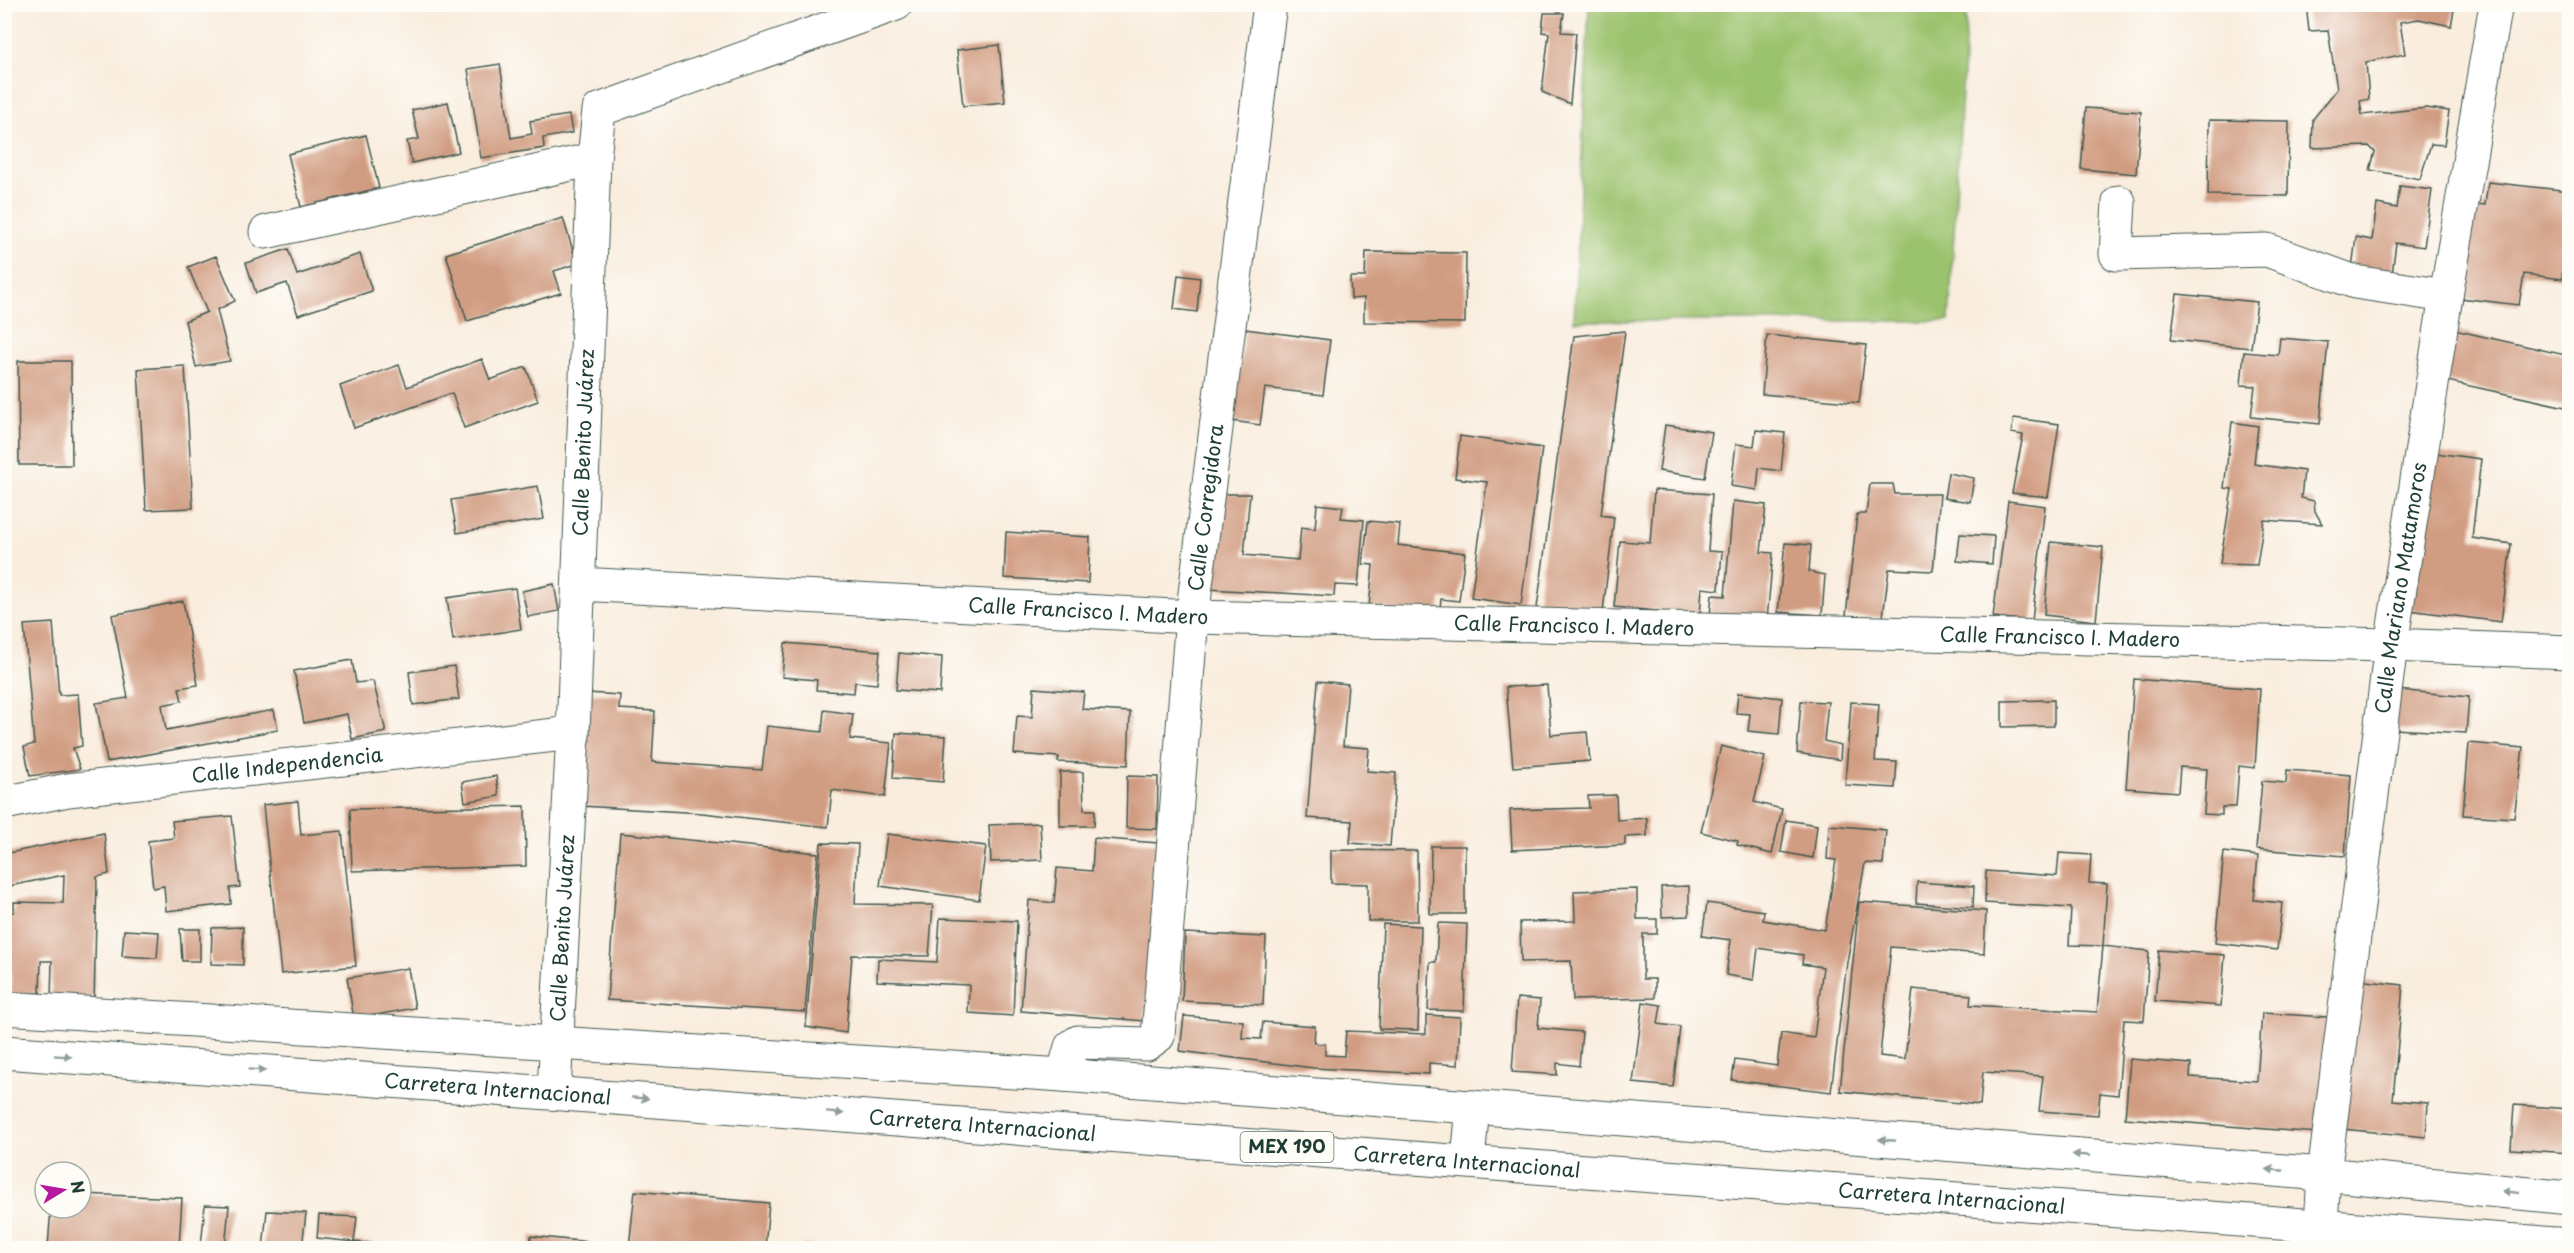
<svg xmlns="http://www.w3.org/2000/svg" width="2574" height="1253" viewBox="0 0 2574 1253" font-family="'Playpen Sans',sans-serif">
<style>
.green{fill:#9bc26d;stroke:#5d8050;stroke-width:1.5}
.building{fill:#d19d82}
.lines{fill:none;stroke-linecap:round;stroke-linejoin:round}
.minor-casing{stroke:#40574e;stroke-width:35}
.primary-casing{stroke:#40574e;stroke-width:35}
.minor{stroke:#fff;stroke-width:33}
.primary{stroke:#fff;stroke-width:33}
.oneway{fill:#8f9e9a}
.labels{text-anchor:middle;stroke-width:6;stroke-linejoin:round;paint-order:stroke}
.shield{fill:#fdfcf7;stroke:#62766e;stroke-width:1.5}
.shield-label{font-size:18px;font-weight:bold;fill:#1f3d34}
.street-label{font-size:20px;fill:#1f3d34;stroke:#fdfcf7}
</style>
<rect width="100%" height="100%" fill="#fdfcf7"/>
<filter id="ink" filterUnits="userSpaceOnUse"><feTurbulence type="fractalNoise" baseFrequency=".0167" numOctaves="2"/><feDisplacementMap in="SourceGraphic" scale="12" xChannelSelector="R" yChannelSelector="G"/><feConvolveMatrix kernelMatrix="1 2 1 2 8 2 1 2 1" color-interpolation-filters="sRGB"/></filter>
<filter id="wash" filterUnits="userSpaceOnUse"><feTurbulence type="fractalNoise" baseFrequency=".008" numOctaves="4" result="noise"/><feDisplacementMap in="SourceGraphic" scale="24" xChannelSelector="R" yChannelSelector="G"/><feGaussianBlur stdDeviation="1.35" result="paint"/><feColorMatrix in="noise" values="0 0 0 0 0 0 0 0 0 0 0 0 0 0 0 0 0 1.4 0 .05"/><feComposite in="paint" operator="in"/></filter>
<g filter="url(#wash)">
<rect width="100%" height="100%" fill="#f9edde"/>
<path class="green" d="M1589,5h378l-18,316h-375z"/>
<g id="blocks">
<path class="building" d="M2306,4h149l-4,22 -32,-7 -19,3 5,32 -39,8 3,37 -9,2 2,14 64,-7 23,3 -5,34 -13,-1 -11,35 -50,-9 5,-18 -6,-6 -57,2 1,-29 24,-30 -9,-59 -19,1z
M1544,13h20l-3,19 15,1 -6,71 -28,-12 7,-59 -7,-1z
M999,45l6,57 -42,4 -6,-56z
M500,64l11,74 21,-4 -2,-13 39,-6 3,18 -29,5 1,10 -63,10 -13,-89z
M448,102l11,50 -47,11 -5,-22 12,-2 -7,-29z
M2086,108l55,4 -5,62 -55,-5z
M2209,120l80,1 -1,75 -80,-1z
M366,135l13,53 -78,19 -13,-53z
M2488,182l82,9 -8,88 -38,-5 -5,31 -68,-8 14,-94 20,2z
M2400,186l32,4 -8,57 -28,-4 -5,39 -40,-6 5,-39 16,3 5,-36 20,4z
M563,218l14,46 -23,7 7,22 -94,28 -21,-67z
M288,249l9,26 63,-21 12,37 -74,24 -11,-32 -31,10 -10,-30z
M1366,252l100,1 -1,70 -101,-1v-24l-13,1 -1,-22h15z
M216,256l19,45 -18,9 13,51 -34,6 -11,-46 22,-9 -19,-45z
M1178,275l22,3 -3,34 -23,-3z
M2177,294l80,8 -6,46 -80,-8z
M1245,329l85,11 -7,55 -58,-7 -5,37 -28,-4z
M2450,329l120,27v52l-123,-27z
M1625,331l-24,184 13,2 -11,95 -67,3 38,-279z
M1767,335l99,10 -7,58 -97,-9z
M2280,338l48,4 -8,82 -69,-7 4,-31 -14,-1 3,-33 34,3z
M482,359l8,21 36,-13 12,34 -74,27 -12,-35 -98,35 -14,-42 59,-21 8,22z
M18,361h53l1,104h-53z
M185,366l8,142 -47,2 -8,-141z
M2014,418l45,6 -11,73 -36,-4 11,-58 -12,-2z
M2232,422l26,4 -4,38 50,7 -3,27 13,3 1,10 7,13 -58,-4 -7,45 -37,-1 12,-75 -8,-1z
M1665,425l47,7 -7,46 -46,-7z
M1756,430l29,3 -4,38 -22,-3 -2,22 -26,-4 5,-42 18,2z
M1460,436l82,12 -21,157 -50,-7 16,-116 -32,-4z
M2428,452l53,7 -9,79 39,6 -10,78 -92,-12z
M1948,473l26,5 -4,24 -26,-4z
M1870,484h23l2,10h45l-7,77 -44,-2 -6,48 -37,-1 11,-102h9z
M538,486l6,33 -87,14 -6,-33z
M1654,490l58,4 -4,57 14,1 -3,38 -17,-2 -2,27 -86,-8 6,-66 30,2z
M1222,494h28l-6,61 54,5 3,-33 14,2 2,-25 26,3 -2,11 23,2 -6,66 -23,-1 -1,11 -126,-7z
M1733,501l33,4 -5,47 12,1 -6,67 -57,-5 2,-20 13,1z
M2008,501l37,5 -13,115 -39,-4z
M1368,521l32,3 -2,21 67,8 -6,48 -18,-2 -2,17 -70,-9 4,-42 -10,-1z
M1006,532l84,5 -2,46 -84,-5z
M1960,534l34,2 -2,28 -35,-3z
M2051,542l52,5 -7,74 -52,-6z
M1785,543l26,2 -2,27 16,3 -3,40 -44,-3z
M554,584l5,27 -31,6 -6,-26z
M515,588l6,41 -68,11 -6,-42z
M183,601l15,84 -19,3 3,13 -20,4 4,25 108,-20 4,20 -171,32 -11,-59 32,-5 -16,-83z
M53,623l6,72 19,-1 4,52 -9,2 7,21 -50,7 -6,-29 10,-3 -10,-119z
M785,643l95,8 -3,33 -22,-2 -1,11 -38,-3 1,-10 -35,-3z
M899,653l43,4 -2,36 -44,-3z
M352,660l4,23 17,-2 13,51 -34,7 -5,-25 -43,9 -10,-52z
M454,666l5,33 -46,6 -4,-33z
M2134,679l126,10 -5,79 -16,-2 -3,41h-14v8l-18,-1 3,-45 -27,-2 -2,25 -52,-4z
M1318,681l30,3 -5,62 26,2 -2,23 29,2 -6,73 -40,-3 2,-22 -45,-3z
M1547,685l4,50 36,-3 3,29 -77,6 -7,-80z
M1034,688l50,4 -2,17 48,3 -2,53 -70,-3 1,-5 -45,-3 3,-38 15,1z
M2397,690l72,7 -3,36 -73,-4z
M587,693l33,2 -1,14 36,2 -3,51 110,8 5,-44 55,6 2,-22 29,4 -3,25 41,4 -6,54 -53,-7 -4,37 -126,-14 -121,-7z
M1738,693l44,5 -3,36 -31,-3 2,-17 -14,-1z
M2054,700v26l-52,1v-26z
M1801,701l27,1 -4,39 17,4 -1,15 -43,-7z
M1851,702l28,2 -4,57 22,1 -2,26 -50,-3z
M896,733l50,3 -3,46 -50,-4z
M2469,743l54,5 -9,70 -51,-3z
M1721,746l44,11 -11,45 28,7 -10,45 -35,-9 1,-4 -37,-9z
M2287,770l64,5 -6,81 -89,-7 6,-68 24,2z
M1060,772h23l1,38h11l-1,16h-34z
M496,776l3,20 -34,6 -3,-20z
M1127,776l31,1 -1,52 -31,-1z
M1616,795l1,25 30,-2v18l-22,1v8l-113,5 -2,-40 79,-2 -1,-12z
M298,801l3,34 41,-4 14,135 -75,8 -18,-169z
M525,806l1,60 -174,5 -2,-62z
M232,816l8,71 -10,1 1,16 -65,7 -2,-25 -11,2 -5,-47 26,-3 -2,-17z
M1786,820l31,5 -4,33 -32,-6z
M1040,823l2,37 -51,2 -2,-37z
M1829,825l57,5 -3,34 -18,-1 -18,99 -16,130 -99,-12 3,-20 42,6 4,-33 33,5 9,-71 -21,-3 1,-9 -45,-7 -4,32 -28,-5 5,-35 -29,-4 5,-33 57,8 -1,9 62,10 11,-70 -9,-1z
M104,833l5,41 -12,3 -3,127 -43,-5 1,-38h-11l-1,32 -29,1 -1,-35h-6v-47h10v-10l49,1 1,-28 -60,12v-33z
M620,833l198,20 -13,159 -198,-12z
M887,834l99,12 -7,54 -99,-14z
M1094,838l64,5 -13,178 -124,-10 8,-111 25,3 3,-35 35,3z
M821,843l37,1 -3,60 78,1 -4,51 -77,-1 -6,78 -40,-6z
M1431,846h34v68h-35z
M1331,850l86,1 1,70h-50v-37l-37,-1z
M2224,852l34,4 -4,44 28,3 -5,47 -62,-7z
M2059,853l32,2 -2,28 18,1 -4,62 -34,-1 2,-37 -86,-5 1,-32 71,5z
M1917,882l57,4 -1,21 -57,-4z
M1689,886v30l-27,1 -1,-30z
M1637,889v30h20v15h-14v45h12v19l-82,2 -2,-39 -50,1 -1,-40 55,-1 -1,-30z
M1859,902l127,9 -2,43 -93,-7 -11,109 25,3 8,-70 58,6 -1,10 127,7 6,-66 46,5 -5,70 -20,-1 -6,75 -18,-2 -2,22 -59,-4 4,-35 -60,-4 -3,33 -140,-14z
M940,918l77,3 -4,95 -45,-3 1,-28 -92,-4 1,-22 59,3z
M1438,923l29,1 -3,87 -36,-1 2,-48h6z
M1383,924l38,2 -3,104 -39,-1z
M243,927v38l-32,-1 1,-36z
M180,929h20v32h-18z
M124,930l35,2 -2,26 -35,-2z
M1185,933l81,4 -3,68 -81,-4z
M2159,950l66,5 -4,51 -66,-5z
M408,968l7,40 -61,11 -7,-41z
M2356,980l47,5 -10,115 35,3 -2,34 -84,-8z
M1517,998l23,2 -2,28 44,4 -3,34 -22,-3v12l-45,-3z
M1643,1002l18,3 -3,19 22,3 -7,60 -40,-4z
M2262,1013l65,4 -8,116 -194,-15 5,-59 61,5 -1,13 67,4z
M1426,1015l34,2 -2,48 -29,-2v11l-116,-6 -133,-17 4,-35 59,5 -1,17 19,1 2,-17 52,4 -1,17 11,1v11l19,1 2,-25 80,3z
M2514,1105l56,4v44l-59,-4z
M635,1191l134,12 -4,45h-136z
M81,1194l101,4 -3,50 -131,-1 3,-39h30z
M205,1205l24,1 -4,42 -24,-2z
M267,1211l39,2 -4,35h-39z
M319,1215l38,2 -3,25 -37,-4z
M531,1236l58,6 -1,6h-58z
M354,1242l57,5v1h-58z
M803,1245l23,2v1h-23z"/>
</g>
</g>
<g filter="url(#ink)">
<use href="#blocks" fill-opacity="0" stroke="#40574e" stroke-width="1.5"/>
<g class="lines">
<defs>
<g id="minor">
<path d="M2119,202l-3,52 151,-4 88,32 91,14"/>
<path d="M266,232l328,-73"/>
<path id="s1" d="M579,584l613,33 1199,28 179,7"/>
<path id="s2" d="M4,803l64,-13 505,-57"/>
<path id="s3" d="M1063,1075l8,-28 7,-5 69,2 11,-8 34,-419 78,-613"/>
<path id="s4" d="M554,1092l19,-359 21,-574 5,-49 297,-106"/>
<path id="s5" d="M2321,1225l3,-51 67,-529 55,-349 50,-292"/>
</g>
<g id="primary">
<path d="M4,1008l1059,67 1261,99 246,24"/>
<path id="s6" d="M4,1052l2566,193"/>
<path d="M1468,1160l5,-53"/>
</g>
</defs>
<use href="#minor" class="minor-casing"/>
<use href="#primary" class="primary-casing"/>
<use href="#minor" class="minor"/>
<use href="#primary" class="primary"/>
</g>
<defs><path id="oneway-solid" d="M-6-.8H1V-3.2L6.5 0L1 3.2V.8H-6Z" transform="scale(1.5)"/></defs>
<g class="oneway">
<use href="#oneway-solid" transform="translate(63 1056) rotate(4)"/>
<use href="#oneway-solid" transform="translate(257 1070) rotate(4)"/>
<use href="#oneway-solid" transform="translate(640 1098) rotate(4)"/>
<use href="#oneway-solid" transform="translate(835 1113) rotate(4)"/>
<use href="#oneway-solid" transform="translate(1887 1140) rotate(-175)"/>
<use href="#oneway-solid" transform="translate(2081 1155) rotate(-175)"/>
<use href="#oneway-solid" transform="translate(2275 1170) rotate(-175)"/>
<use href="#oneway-solid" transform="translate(2511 1192) rotate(-174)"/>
</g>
</g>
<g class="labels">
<rect class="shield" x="1240.5" y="1132" width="93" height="30" rx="4.5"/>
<g class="shield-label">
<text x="1287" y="1153">MEX 190</text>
</g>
<g class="street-label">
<text dy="7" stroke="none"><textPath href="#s4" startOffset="650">Calle Benito Juárez</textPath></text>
<text dy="7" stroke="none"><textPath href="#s3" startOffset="651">Calle Corregidora</textPath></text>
<text dy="7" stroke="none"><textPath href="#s5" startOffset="642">Calle Mariano Matamoros</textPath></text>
<text dy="7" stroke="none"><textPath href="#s1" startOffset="510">Calle Francisco I. Madero</textPath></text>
<text dy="7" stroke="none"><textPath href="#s1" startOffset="996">Calle Francisco I. Madero</textPath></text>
<text dy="7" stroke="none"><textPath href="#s1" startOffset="1482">Calle Francisco I. Madero</textPath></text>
<text dy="7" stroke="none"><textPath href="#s2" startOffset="286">Calle Independencia</textPath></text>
<text dy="7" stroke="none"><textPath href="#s4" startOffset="164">Calle Benito Juárez</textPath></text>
<text dy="7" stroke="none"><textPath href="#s6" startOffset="495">Carretera Internacional</textPath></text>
<text dy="7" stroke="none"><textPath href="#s6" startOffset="981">Carretera Internacional</textPath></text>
<text dy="7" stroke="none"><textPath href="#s6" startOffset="1467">Carretera Internacional</textPath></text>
<text dy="7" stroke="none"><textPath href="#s6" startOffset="1953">Carretera Internacional</textPath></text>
</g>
</g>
<rect width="2574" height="1253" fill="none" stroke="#fdfcf7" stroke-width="24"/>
<g transform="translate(63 1190) rotate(79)"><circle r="28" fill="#fdfcf7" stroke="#a4b0a9" stroke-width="1.5"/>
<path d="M0-4.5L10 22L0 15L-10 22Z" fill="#b5179e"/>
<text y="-9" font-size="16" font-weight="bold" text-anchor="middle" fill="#1f3d34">N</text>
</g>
</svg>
